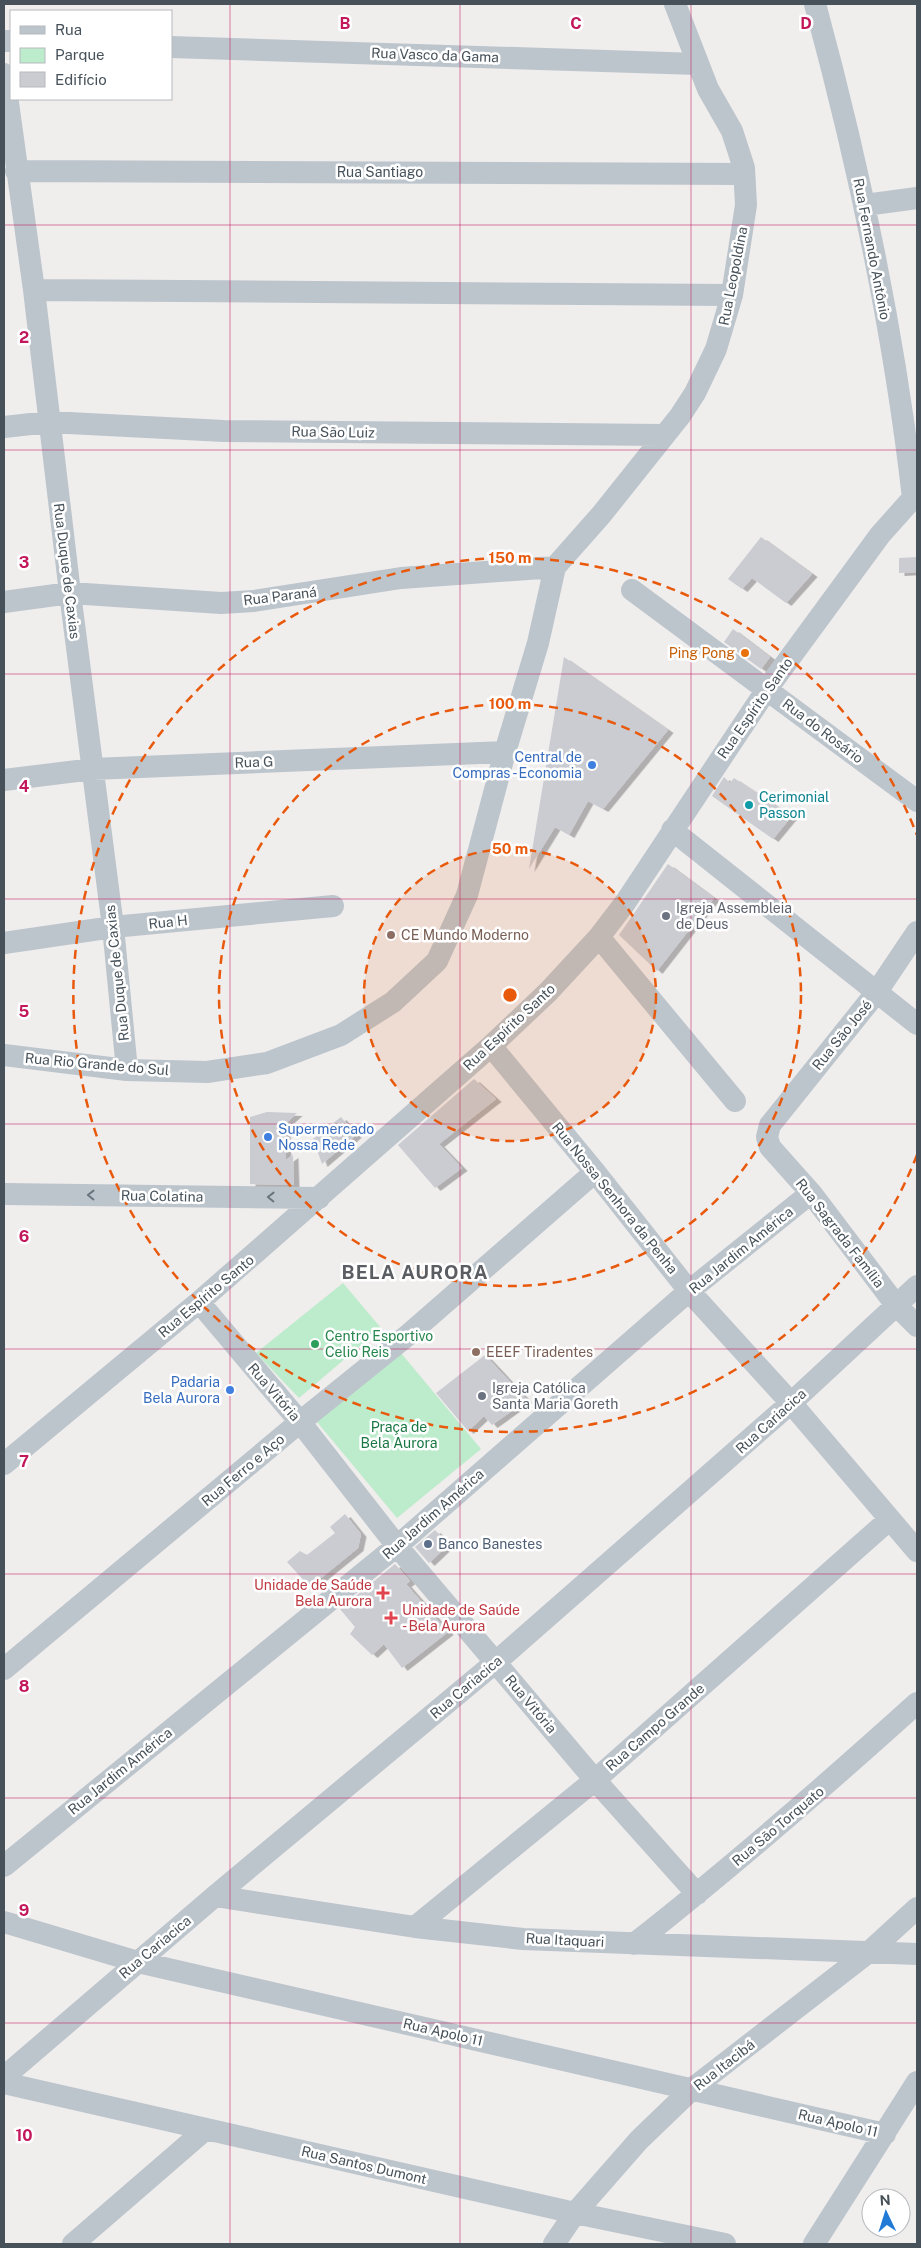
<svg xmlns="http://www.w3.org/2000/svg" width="921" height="2248" viewBox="0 0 921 2248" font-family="'Public Sans',sans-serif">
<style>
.green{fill:#bceccc}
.building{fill:#caccd2;filter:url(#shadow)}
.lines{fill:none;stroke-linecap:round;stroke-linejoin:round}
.minor{stroke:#bcc5cc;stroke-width:22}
.oneway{stroke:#69747c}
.grid{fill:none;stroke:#c2185b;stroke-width:1;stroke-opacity:0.55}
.ring{fill:none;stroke:#e8590c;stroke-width:2.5;stroke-dasharray:9 6}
.food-dot{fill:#e8710a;stroke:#fff;stroke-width:2}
.shop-dot{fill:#3f7fe0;stroke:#fff;stroke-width:2}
.culture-dot{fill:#0f9aa8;stroke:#fff;stroke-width:2}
.worship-dot{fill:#6b7280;stroke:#fff;stroke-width:2}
.education-dot{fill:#8d6e63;stroke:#fff;stroke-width:2}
.leisure-dot{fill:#2e9e5b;stroke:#fff;stroke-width:2}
.service-dot{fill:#5c6f8a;stroke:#fff;stroke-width:2}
.health-dot{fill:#e0444e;stroke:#fff;stroke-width:2}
.labels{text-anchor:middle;stroke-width:5;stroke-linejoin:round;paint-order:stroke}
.street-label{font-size:14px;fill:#465159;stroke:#fff}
.food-label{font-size:14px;fill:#c56008;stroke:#fff;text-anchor:end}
.shop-label{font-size:14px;fill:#366cbe;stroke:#fff;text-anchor:end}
.culture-label{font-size:14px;fill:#0d838f;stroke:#fff;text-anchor:start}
.worship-label{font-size:14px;fill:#5b616d;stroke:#fff;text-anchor:start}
.education-label{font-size:14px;fill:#785e54;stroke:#fff;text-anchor:start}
.leisure-label{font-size:14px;fill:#27864d;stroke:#fff;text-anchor:start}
.park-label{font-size:14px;fill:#1a7743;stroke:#fff}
.service-label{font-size:14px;fill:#4e5e75;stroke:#fff;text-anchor:start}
.health-label{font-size:14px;fill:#be3a42;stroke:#fff;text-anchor:end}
.district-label{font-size:19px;font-weight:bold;letter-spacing:1px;fill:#5a5e62;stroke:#fff}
.grid-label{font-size:16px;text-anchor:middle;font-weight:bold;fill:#c2185b;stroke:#fff;stroke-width:5;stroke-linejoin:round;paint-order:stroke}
.centre{fill:#e8590c;stroke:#fff;stroke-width:2.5}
.ring-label{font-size:15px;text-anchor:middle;font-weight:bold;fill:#e8590c;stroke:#fff;stroke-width:5;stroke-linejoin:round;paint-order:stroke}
</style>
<defs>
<filter id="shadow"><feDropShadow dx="5.5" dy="3" stdDeviation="0" flood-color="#0004"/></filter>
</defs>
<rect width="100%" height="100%" fill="#f0eded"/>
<path class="green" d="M343,1283l38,45 -82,70 -43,-45z
M401,1353l80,96 -84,69 -80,-96z"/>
<path class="building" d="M761,537l51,37 -26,29 -34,-25 -10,11 -14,-10z
M917,557v15l-18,1v-15z
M733,629l37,28 -9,12 -37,-27z
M564,657l104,73 -65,79 -15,-8 -19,34 -14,-8 -26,42z
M724,777l6,6 4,-5 58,38 -19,23 -61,-43z
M668,864l46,34 -57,73 -38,-36z
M474,1079l22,20 -57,45 23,24 -27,20 -37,-43z
M267,1112l30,1 -12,11 1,36 7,-5 1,30 -44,-1v-67z
M341,1117l15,18 -34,29 -9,-25z
M485,1355l42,45 -35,25 -8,-9 -16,15 -32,-38z
M345,1514l16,20 -3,14 -48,39 -23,-25 13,-11 7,4 28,-22 -5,-6z
M435,1530l14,14 -20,19 -14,-16z
M395,1564l15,17 -4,3 42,48 -46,36 -18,-24 -12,11 -22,-21 5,-7 -15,-18z"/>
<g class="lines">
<path class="minor" d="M815,4c44,162 79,327 98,494
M4,41h7
M171,47l527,17
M4,74l30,216 36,303 43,334 14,143
M16,171l728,3
M865,205l52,-7
M34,290l698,5
M4,427l45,-5 175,9 439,4
M632,590l285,211
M4,602l66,-9 151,10 33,-2 147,-23 154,-11
M4,780l89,-11 412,-17
M672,830l245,194
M917,932l-41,61 -106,132 -3,12 3,10 41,46 85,112 21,21
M599,937l136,164
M4,943l109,-16 220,-21
M491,1046l104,126 94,119 102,112 126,148
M4,1055l123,15 80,2 60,-9 74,-28 52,-33 44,-41 30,-66 38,-143 33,-109 17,-76 46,-52 79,-99 15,-23 21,-44 16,-54 14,-90 -2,-37 -12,-37 -24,-42 -33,-85
M4,1194l315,4
M199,1302l101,120 97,124 198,234 102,114
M4,1464l195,-162 292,-256 57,-54 51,-55 26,-34 142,-214 113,-154 33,-37
M4,1669l296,-247 108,-87 187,-163
M4,1866l400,-326 285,-249 122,-98
M215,1896l200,31 108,12 394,15
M4,1922l134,40 747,172
M415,1927l180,-147 295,-261
M634,1944c98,-77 191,-158 283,-241
M4,2077l211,-181 281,-234 295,-259 126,-117
M4,2083l571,130 150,31
M73,2244l133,-115
M554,2244l21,-31 64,-73 53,-51 178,-138 47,-43
M814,2244l103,-162"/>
</g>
<defs><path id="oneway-chevron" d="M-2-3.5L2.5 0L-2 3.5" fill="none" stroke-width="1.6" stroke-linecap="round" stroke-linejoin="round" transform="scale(1.25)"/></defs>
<g class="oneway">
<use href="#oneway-chevron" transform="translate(91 1195) rotate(-179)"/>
<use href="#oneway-chevron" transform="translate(271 1197) rotate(-179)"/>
</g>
<path class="grid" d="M230,4v2240M460,4v2240M691,4v2240M4,225h913M4,450h913M4,674h913M4,899h913M4,1124h913M4,1349h913M4,1574h913M4,1798h913M4,2023h913"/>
<circle cx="510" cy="995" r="146" fill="#e8590c" fill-opacity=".12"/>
<g class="ring">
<circle cx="510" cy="995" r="146"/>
<circle cx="510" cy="995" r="291"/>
<path d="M917 1155A437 437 0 1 1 917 835"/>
</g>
<circle class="food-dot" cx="745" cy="653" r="5"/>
<g class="shop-dot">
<circle cx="592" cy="765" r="5"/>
<circle cx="268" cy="1137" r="5"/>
<circle cx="230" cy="1390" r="5"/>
</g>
<circle class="culture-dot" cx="749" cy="805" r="5"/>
<g class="worship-dot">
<circle cx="666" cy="916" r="5"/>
<circle cx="482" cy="1396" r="5"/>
</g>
<g class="education-dot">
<circle cx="391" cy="935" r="5"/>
<circle cx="476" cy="1352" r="5"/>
</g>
<circle class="leisure-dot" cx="315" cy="1344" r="5"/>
<circle class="service-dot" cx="428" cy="1544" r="5"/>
<g class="health-dot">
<path d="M380.5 1585.5h5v5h5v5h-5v5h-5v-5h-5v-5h5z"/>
<path d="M388.5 1610.5h5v5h5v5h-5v5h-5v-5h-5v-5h5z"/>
</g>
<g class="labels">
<g class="street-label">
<text transform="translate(435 55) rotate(2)" y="5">Rua Vasco da Gama</text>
<text x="380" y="177">Rua Santiago</text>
<text transform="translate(872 249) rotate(79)" y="5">Rua Fernando Antônio</text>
<text transform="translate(733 276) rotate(-79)" y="5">Rua Leopoldina</text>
<text transform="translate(333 432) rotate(1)" y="5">Rua São Luiz</text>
<text transform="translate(67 571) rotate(83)" y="5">Rua Duque de Caxias</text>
<text transform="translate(280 596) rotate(-7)" y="5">Rua Paraná</text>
<text transform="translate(755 708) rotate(-55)" y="5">Rua Espírito Santo</text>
<text transform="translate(823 731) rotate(37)" y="5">Rua do Rosário</text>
<text transform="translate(254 762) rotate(-2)" y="5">Rua G</text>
<text transform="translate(168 922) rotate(-6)" y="5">Rua H</text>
<text transform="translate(117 973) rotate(-96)" y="5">Rua Duque de Caxias</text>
<text transform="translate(509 1027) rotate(-43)" y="5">Rua Espírito Santo</text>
<text transform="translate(842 1035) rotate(-51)" y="5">Rua São José</text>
<text transform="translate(97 1064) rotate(5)" y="5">Rua Rio Grande do Sul</text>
<text transform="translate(162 1196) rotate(1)" y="5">Rua Colatina</text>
<text transform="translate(615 1198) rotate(51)" y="5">Rua Nossa Senhora da Penha</text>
<text transform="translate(840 1233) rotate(52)" y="5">Rua Sagrada Família</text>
<text transform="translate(741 1250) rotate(-39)" y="5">Rua Jardim América</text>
<text transform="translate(206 1296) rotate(-40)" y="5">Rua Espírito Santo</text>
<text transform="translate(274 1392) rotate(49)" y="5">Rua Vitória</text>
<text transform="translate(771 1421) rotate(-42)" y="5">Rua Cariacica</text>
<text transform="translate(243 1470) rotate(-40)" y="5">Rua Ferro e Aço</text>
<text transform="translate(433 1514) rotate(-41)" y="5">Rua Jardim América</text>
<text transform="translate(466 1687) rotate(-40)" y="5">Rua Cariacica</text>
<text transform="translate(531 1704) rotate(50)" y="5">Rua Vitória</text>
<text transform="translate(655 1727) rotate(-41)" y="5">Rua Campo Grande</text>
<text transform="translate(120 1771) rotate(-39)" y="5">Rua Jardim América</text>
<text transform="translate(778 1826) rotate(-40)" y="5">Rua São Torquato</text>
<text transform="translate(565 1940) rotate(3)" y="5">Rua Itaquari</text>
<text transform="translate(155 1947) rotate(-40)" y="5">Rua Cariacica</text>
<text transform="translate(443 2032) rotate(13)" y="5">Rua Apolo 11</text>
<text transform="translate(724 2065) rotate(-38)" y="5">Rua Itacibá</text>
<text transform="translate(838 2123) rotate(13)" y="5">Rua Apolo 11</text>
<text transform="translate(364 2165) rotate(13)" y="5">Rua Santos Dumont</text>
</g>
<g class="food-label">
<text x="735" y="658">Ping Pong</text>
</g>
<g class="shop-label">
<text x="582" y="762">Central de<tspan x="582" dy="16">Compras - Economia</tspan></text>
<text x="278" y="1134" text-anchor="start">Supermercado<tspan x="278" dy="16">Nossa Rede</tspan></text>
<text x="220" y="1387">Padaria<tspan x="220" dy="16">Bela Aurora</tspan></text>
</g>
<g class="culture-label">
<text x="759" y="802">Cerimonial<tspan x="759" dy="16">Passon</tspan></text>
</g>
<g class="worship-label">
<text x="676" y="913">Igreja Assembleia<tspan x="676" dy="16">de Deus</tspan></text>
<text x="492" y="1393">Igreja Católica<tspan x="492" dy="16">Santa Maria Goreth</tspan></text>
</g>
<g class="education-label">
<text x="401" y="940">CE Mundo Moderno</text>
<text x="486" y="1357">EEEF Tiradentes</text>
</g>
<g class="leisure-label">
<text x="325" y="1341">Centro Esportivo<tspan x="325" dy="16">Celio Reis</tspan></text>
</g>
<g class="park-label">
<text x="399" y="1432">Praça de<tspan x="399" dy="16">Bela Aurora</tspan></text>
</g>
<g class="service-label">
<text x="438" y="1549">Banco Banestes</text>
</g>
<g class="health-label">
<text x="372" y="1590">Unidade de Saúde<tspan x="372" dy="16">Bela Aurora</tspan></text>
<text x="402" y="1615" text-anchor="start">Unidade de Saúde<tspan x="402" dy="16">- Bela Aurora</tspan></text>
</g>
<g class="district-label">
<text x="415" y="1279">BELA AURORA</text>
</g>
</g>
<g class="grid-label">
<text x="345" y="29">B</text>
<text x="576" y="29">C</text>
<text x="806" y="29">D</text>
<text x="24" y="343">2</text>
<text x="24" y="568">3</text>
<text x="24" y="792">4</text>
<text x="24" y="1017">5</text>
<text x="24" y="1242">6</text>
<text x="24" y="1467">7</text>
<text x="24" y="1692">8</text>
<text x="24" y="1916">9</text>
<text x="24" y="2141">10</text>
</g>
<circle cx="510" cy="995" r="8" class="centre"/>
<g class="ring-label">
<text x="510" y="563">150 m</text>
<text x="510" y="709">100 m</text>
<text x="510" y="854">50 m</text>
</g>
<rect width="921" height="2248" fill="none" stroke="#465159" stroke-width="10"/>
<rect x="10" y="10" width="162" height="90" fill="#ffffff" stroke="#b5b9bd"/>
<rect x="20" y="26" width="25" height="8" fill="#bcc5cc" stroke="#b5b9bd"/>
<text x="55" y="35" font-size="15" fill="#465159">Rua</text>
<rect x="20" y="48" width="25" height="15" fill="#bceccc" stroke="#b5b9bd"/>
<text x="55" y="60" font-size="15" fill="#465159">Parque</text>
<rect x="20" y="72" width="25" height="15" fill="#caccd2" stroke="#b5b9bd"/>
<text x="55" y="85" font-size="15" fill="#465159">Edifício</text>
<g transform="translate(886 2213) rotate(356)"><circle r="24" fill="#ffffff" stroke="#b5b9bd"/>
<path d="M0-4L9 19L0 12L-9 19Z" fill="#207ad6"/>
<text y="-8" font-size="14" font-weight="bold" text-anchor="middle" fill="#465159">N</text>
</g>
</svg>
